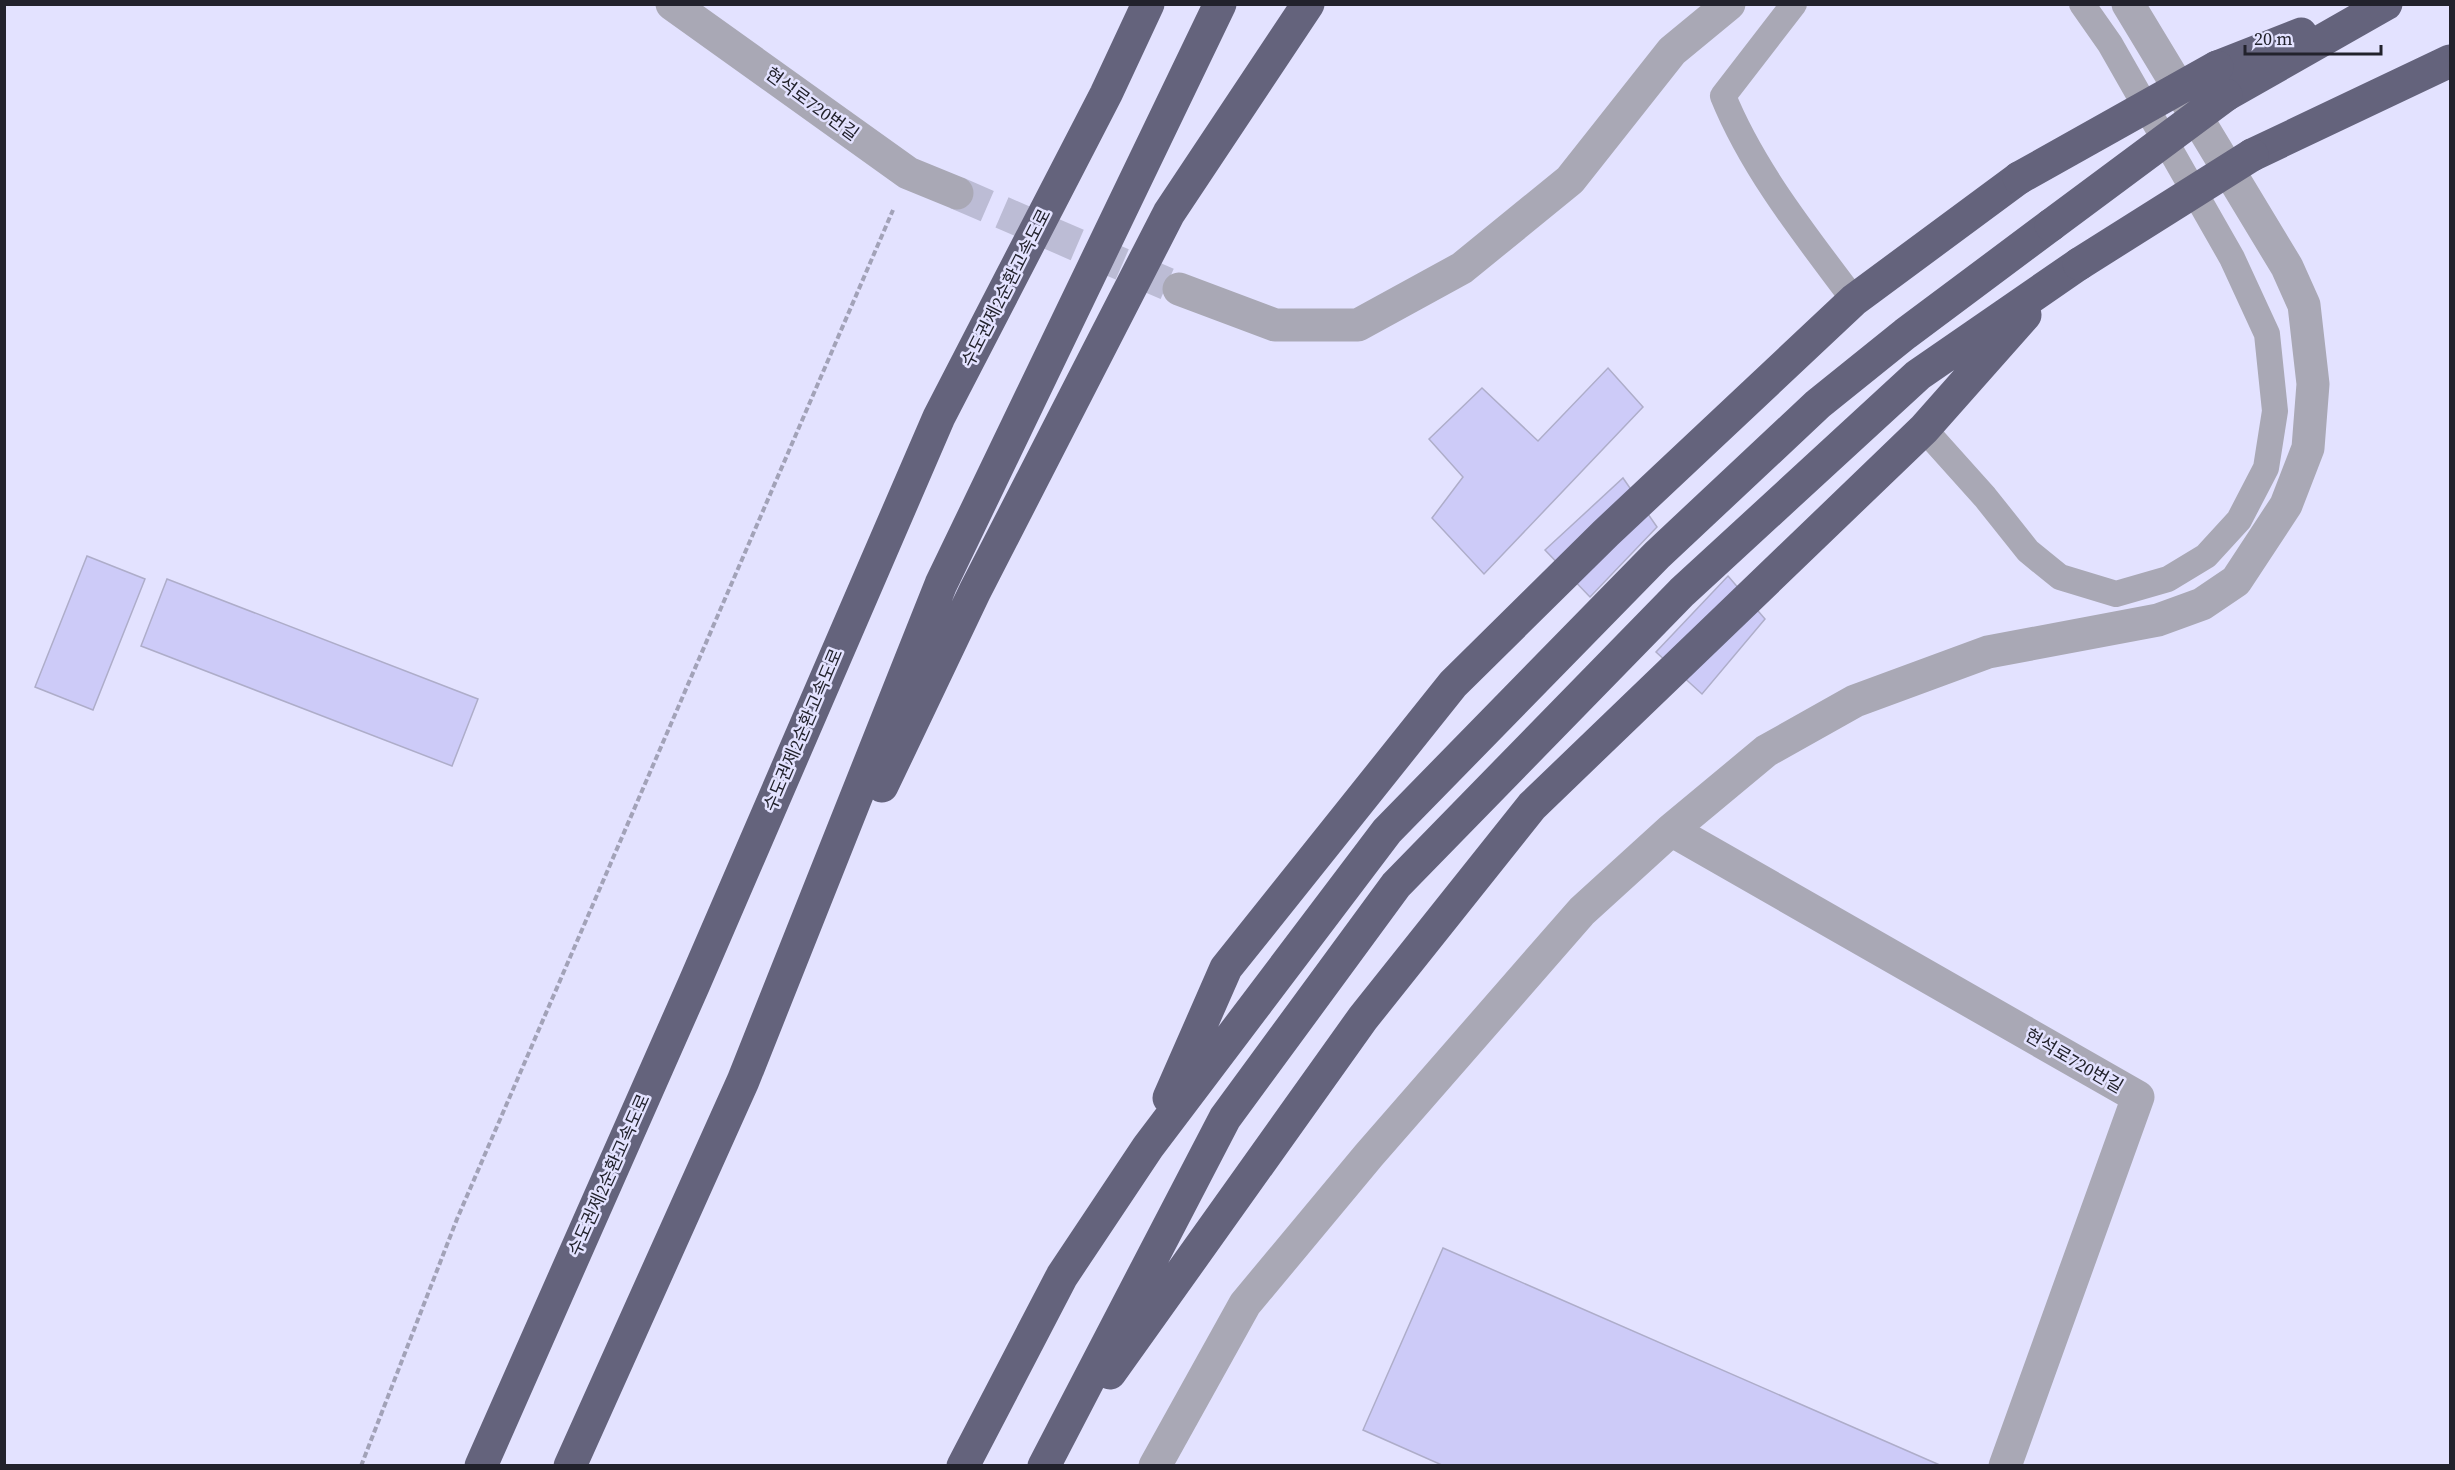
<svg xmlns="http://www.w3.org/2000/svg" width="2455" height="1470" viewBox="0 0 2455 1470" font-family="'Source Serif 4','Noto Sans KR',serif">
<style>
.building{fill:#cdcbf8;stroke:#aeadc9;stroke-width:1.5}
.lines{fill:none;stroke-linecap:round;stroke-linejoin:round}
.minor-tunnel{stroke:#bcbcd5;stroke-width:33;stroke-dasharray:33 16;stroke-linecap:butt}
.path{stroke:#a2a2b8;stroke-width:4;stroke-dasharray:6 3;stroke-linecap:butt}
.service{stroke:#a9a8b5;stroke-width:26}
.minor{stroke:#a9a8b5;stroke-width:33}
.motorway{stroke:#64637c;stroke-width:33}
.motorway-bridge{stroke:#64637c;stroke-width:33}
.labels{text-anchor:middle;stroke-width:5;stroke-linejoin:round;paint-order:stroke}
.street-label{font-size:18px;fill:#22222c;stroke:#e3e2ff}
</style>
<rect width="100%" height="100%" fill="#e3e2ff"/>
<path class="building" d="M1608,368l35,39 -159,167 -52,-56 31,-41 -34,-38 53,-51 56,53z
M1623,478l34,49 -67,70 -45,-47z
M87,556l58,23 -52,131 -58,-23z
M1728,576l37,43 -63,75 -46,-42z
M167,579l311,120 -26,67 -311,-120z
M1443,1248l499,218h-498l-81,-36z"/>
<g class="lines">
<path class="minor-tunnel" d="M957,193l222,96"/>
<path class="path" d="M361,1466l96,-247 436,-1009"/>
<path class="service" d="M1794,4l-71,92c30,74 83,140 131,204
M1924,429l61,68 43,54 32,26 56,17 52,-15 38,-23 33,-36 27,-52 9,-57 -8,-77 -35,-76 -122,-214 -28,-40"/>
<path class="minor" d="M672,4l236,169 49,20
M1179,289l96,36h83l104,-57 108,-88 102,-129 57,-47
M1671,830l467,267 -133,369
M1155,1466l90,-162 124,-149 213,-244 89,-81 95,-79 89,-50 133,-49 170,-32 44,-16 34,-23 50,-76 22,-57 5,-64 -9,-79 -17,-38 -159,-263"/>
<path class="motorway" d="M2217,67l84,-33
M2226,95l160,-91
M2252,155l198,-94
M882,786l93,-195 194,-378 139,-209
M1169,1098l57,-130 227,-284 153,-151 248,-233 165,-122
M1110,1373l253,-355 169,-212 392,-377 101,-114
M481,1466l213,-482 245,-567 167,-323 42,-90
M570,1466l173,-385 198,-497 279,-580
M963,1466l99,-190 86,-129 239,-316 270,-276 161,-151 87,-70 146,-109
M1044,1466l181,-348 171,-233 286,-293 236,-217 161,-111"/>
<path class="motorway-bridge" d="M2019,178l198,-111
M2051,225l175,-130
M2079,264l173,-109"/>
</g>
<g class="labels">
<g class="street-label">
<text transform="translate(812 104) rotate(36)" y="6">현석로720번길</text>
<text transform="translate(1006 288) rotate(-63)" y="6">수도권제2순환고속도로</text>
<text transform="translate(803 730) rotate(-67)" y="6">수도권제2순환고속도로</text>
<text transform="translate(2074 1061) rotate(30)" y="6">현석로720번길</text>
<text transform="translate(609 1175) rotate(-66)" y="6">수도권제2순환고속도로</text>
</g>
</g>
<rect width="2455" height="1470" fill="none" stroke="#22222c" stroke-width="12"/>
<path d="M2245 45v9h136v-9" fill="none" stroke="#22222c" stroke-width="3"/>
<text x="2254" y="45" font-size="18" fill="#22222c" stroke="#e3e2ff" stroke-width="4.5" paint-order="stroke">20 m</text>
</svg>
